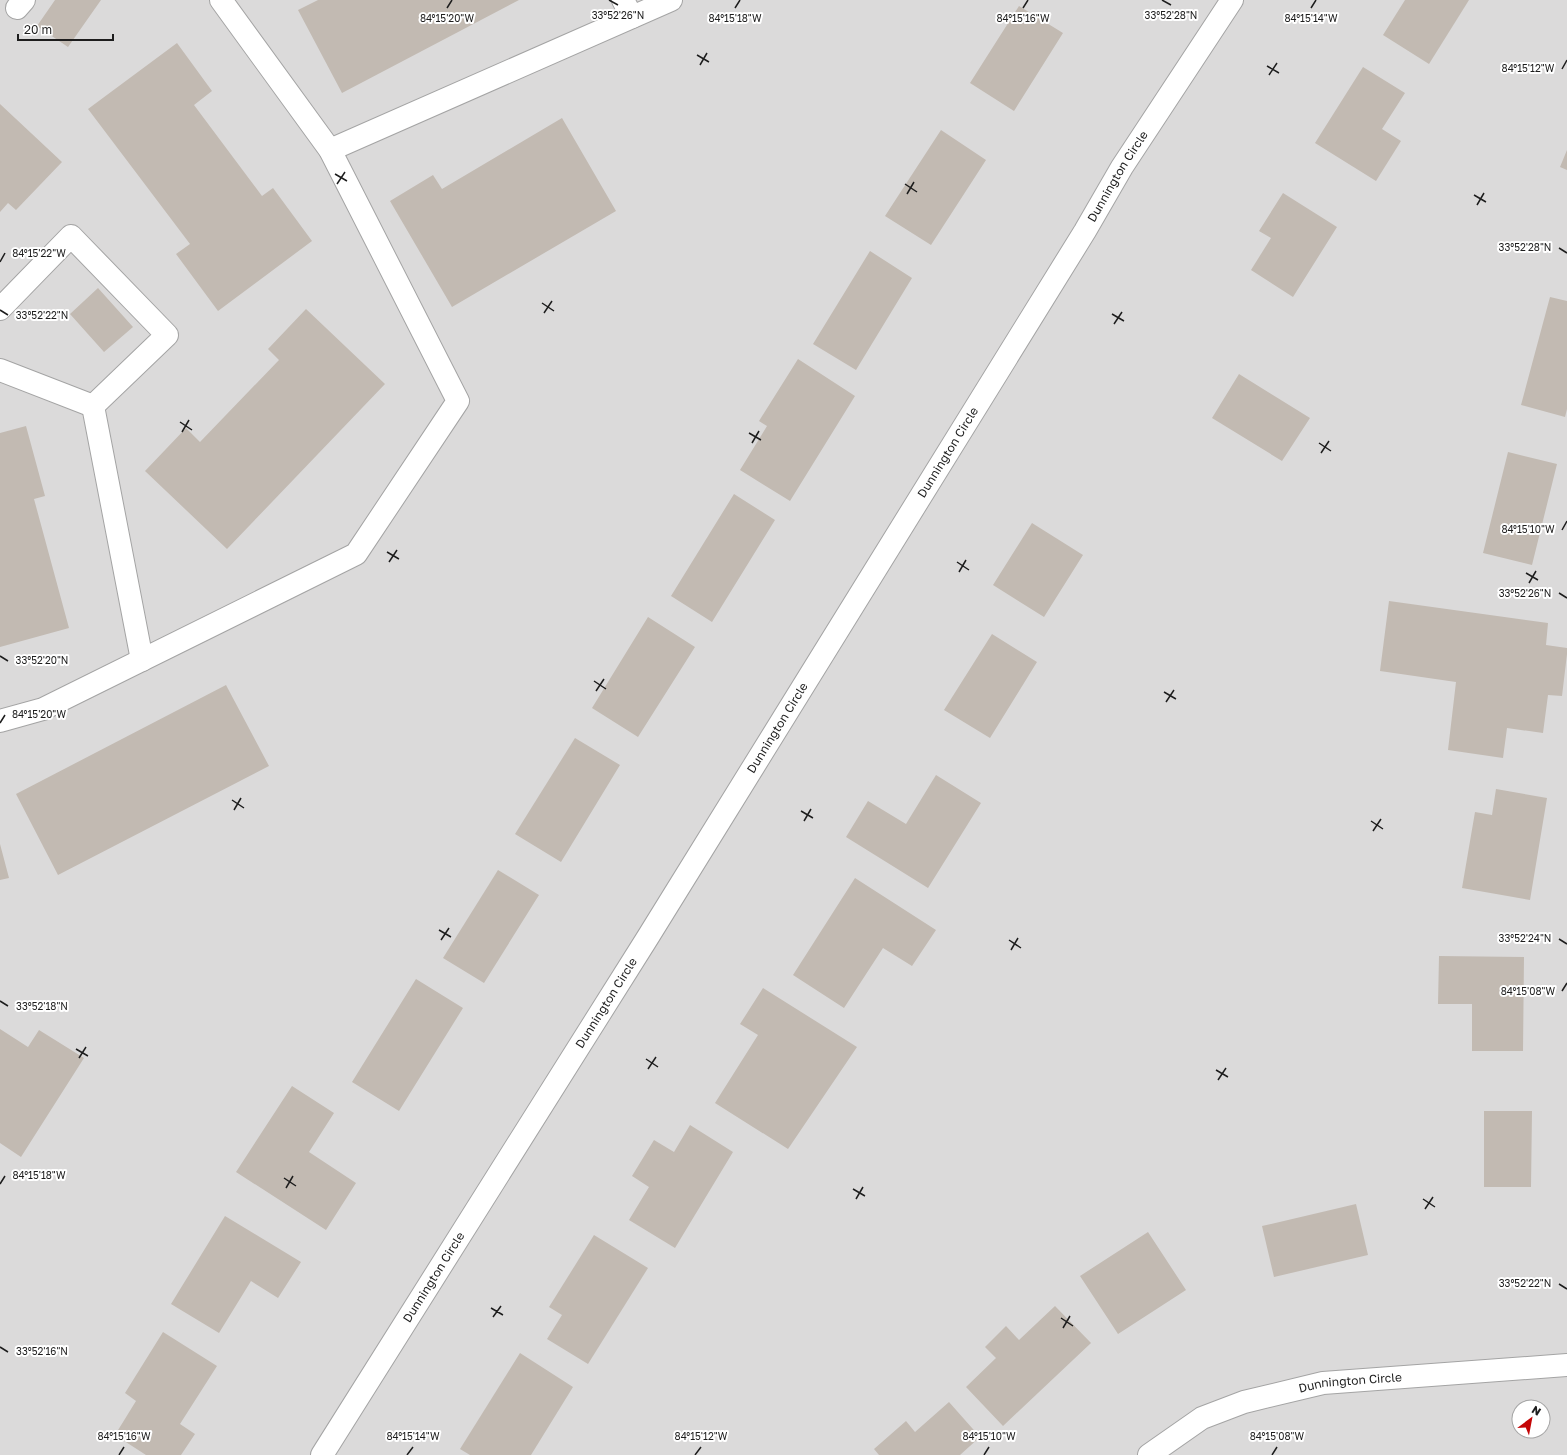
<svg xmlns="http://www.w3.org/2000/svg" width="1567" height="1455" viewBox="0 0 1567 1455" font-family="'Golos Text',sans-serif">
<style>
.residential{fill:#dbdada;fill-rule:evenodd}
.building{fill:#c2bab2}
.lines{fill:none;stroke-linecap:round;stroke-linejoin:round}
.street-casing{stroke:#a4a4a4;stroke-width:24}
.street{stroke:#fff;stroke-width:22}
.ticks{fill:none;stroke:#1d1d1d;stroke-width:1.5}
.labels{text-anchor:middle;stroke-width:4;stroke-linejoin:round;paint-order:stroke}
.street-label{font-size:12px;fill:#1d1d1d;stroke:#fff}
.ticks-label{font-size:10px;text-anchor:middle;fill:#1d1d1d;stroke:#fff;stroke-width:4;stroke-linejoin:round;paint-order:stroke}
</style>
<rect width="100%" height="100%" fill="#eeeae3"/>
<path class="residential" d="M0,0h1567v1455h-1567zM1519,1407h24v24h-24z"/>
<path class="building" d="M55,0h46l-33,47 -31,-21z
M318,0h201l-177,93 -44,-83z
M1405,0h64l-40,64 -46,-29z
M1019,6l44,27 -49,78 -44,-28z
M177,43l35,48 -18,14 68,91 11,-8 39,53 -94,70 -42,-57 14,-10 -102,-135z
M1363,67l42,26 -23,36 19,12 -25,40 -61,-38z
M0,104l62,58 -46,48 -8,-7 -8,9z
M562,118l54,93 -164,96 -62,-106 43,-26 9,14z
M941,130l45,30 -55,85 -46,-29z
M1567,150v20l-7,-3z
M1283,193l54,34 -44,70 -42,-27 20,-32 -12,-7z
M870,251l42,27 -56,92 -43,-26z
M98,288l35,39 -29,25 -34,-38z
M1550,297l17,4v108l-2,8 -44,-12z
M306,309l79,75 -158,165 -82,-78 41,-43 14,14 79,-82 -11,-11z
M798,359l57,37 -65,105 -50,-31 27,-44 -8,-5z
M1239,374l71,44 -28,43 -70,-43z
M26,426l19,70 -11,3 35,129 -69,19v-214z
M1508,452l49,12 -25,101 -49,-12z
M734,494l41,26 -63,102 -41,-26z
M1032,523l51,32 -39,62 -51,-32z
M1389,601l159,22 -2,22 21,3v6l-5,42 -14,-1 -5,38 -36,-5 -4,30 -55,-8 8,-68 -76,-11z
M648,617l47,30 -57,90 -46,-29z
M992,634l45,28 -47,76 -46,-28z
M226,685l43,81 -211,109 -42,-81z
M575,738l45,27 -59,97 -46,-28z
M936,775l45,28 -53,85 -82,-51 22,-36 38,23z
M1496,789l51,9 -17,102 -68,-12 13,-76 17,3z
M0,844l9,34 -9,2z
M498,870l41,25 -55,88 -41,-25z
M855,878l81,52 -24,36 -29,-18 -39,60 -51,-33z
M1439,956l85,1 -1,94h-51v-47h-34z
M416,979l47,29 -64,103 -47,-29z
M763,988l94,59 -69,102 -73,-46 43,-68 -18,-11z
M0,1029l28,18 11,-17 45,28 -63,99 -21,-14z
M292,1086l42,27 -25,39 47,31 -30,47 -90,-58z
M1484,1111h48l-1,76h-47z
M690,1125l43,27 -58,96 -46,-28 20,-33 -17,-11 22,-36 20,12z
M1356,1204l12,51 -94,22 -12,-51z
M225,1216l76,46 -23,36 -27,-17 -32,52 -48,-29z
M1148,1232l38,58 -68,44 -38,-58z
M594,1235l54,33 -60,96 -41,-25 15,-24 -13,-8z
M1055,1306l36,37 -88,83 -37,-39 30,-29 -11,-11 21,-21 13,14z
M163,1332l54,34 -37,58 15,10 -14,21h-35l-31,-20 21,-34 -11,-8z
M520,1353l53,34 -42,68h-61l-10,-6z
M949,1402l31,35 -20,18h-81l-5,-6 32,-28 9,11z"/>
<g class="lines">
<defs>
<g id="street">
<path d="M623,0l9,17"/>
<path d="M17,8l7,-8"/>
<path d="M330,150l341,-150"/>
<path d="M0,309l71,-73 96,99 -74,71"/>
<path d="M0,370l93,36"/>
<path d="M93,406l49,254"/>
<path d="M0,721l43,-12 313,-155 102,-153 -128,-251 -109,-150"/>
<path id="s1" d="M322,1455l326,-518 437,-706 37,-64 110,-167"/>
<path id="s2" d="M1149,1455l53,-37 42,-16 79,-19 244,-18"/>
</g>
</defs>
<use href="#street" class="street-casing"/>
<use href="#street" class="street"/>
</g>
<path class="ticks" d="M609,0l9,5M1162,0l9,5M447,8l5,-8M735,8l5,-8M1023,8l5,-8M1311,8l5,-8M697,55l12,7M700,65l7,-12M1267,66l12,7M1562,69l5,-9M1269,75l8,-12M335,174l12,7M337,184l8,-12M905,184l12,8M907,194l7,-12M1474,195l12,7M1477,205l7,-12M1559,248l8,5M0,262l5,-9M542,303l12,8M0,310l8,5M544,313l8,-12M1112,314l12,7M1114,324l8,-12M180,422l12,8M182,432l7,-12M749,433l12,7M752,443l7,-12M1319,443l12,8M1321,453l8,-12M1562,530l5,-9M387,552l12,7M389,562l8,-12M957,562l12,8M959,572l7,-12M1526,573l12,7M1529,583l7,-12M1559,593l8,5M0,656l8,5M594,681l12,8M596,691l8,-12M1164,692l12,7M1166,702l8,-12M0,723l5,-8M232,800l12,8M234,810l7,-12M801,811l12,7M804,821l7,-12M1371,821l12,8M1373,831l8,-12M439,930l12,7M1559,939l8,5M441,940l8,-12M1009,940l12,8M1011,950l7,-12M1562,991l5,-8M0,1001l8,5M76,1049l12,7M79,1058l7,-11M646,1059l12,8M648,1069l8,-12M1216,1070l12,7M1218,1080l8,-12M284,1178l12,8M0,1184l5,-8M286,1188l7,-12M853,1189l12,7M856,1199l7,-12M1423,1199l12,8M1425,1209l8,-12M1559,1284l8,5M491,1308l12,7M493,1317l8,-11M1061,1318l12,8M1063,1328l7,-12M0,1347l8,5M119,1455l5,-8M407,1455l6,-8M695,1455l6,-8M984,1455l5,-8M1272,1455l5,-8"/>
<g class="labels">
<g class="street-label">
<text dy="4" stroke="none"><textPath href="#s1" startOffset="1506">Dunnington Circle</textPath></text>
<text dy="4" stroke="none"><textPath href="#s1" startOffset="1182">Dunnington Circle</textPath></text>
<text dy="4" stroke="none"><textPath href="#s1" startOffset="858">Dunnington Circle</textPath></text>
<text dy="4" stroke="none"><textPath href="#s1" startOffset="534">Dunnington Circle</textPath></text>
<text dy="4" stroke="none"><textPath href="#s1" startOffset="210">Dunnington Circle</textPath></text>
<text dy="4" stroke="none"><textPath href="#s2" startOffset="218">Dunnington Circle</textPath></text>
</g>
</g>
<g class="ticks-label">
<text x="1171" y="19">33°52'28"N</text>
<text x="618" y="19">33°52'26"N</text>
<text x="447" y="22">84°15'20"W</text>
<text x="735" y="22">84°15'18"W</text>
<text x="1023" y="22">84°15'16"W</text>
<text x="1311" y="22">84°15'14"W</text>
<text x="1528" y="72">84°15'12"W</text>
<text x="1525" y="251">33°52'28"N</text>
<text x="39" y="257">84°15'22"W</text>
<text x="42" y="319">33°52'22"N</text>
<text x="1528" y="533">84°15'10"W</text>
<text x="1525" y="597">33°52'26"N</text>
<text x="42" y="664">33°52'20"N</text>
<text x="39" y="718">84°15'20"W</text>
<text x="1525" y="942">33°52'24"N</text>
<text x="1528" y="995">84°15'08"W</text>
<text x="42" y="1010">33°52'18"N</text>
<text x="39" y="1179">84°15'18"W</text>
<text x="1525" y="1287">33°52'22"N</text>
<text x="42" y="1355">33°52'16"N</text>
<text x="124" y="1440">84°15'16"W</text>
<text x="413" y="1440">84°15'14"W</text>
<text x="701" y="1440">84°15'12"W</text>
<text x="989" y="1440">84°15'10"W</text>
<text x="1277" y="1440">84°15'08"W</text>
</g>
<g transform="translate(1531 1419) rotate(32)"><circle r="19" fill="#ffffff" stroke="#a5a5a5"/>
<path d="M0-3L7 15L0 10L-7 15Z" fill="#c40506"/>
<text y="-6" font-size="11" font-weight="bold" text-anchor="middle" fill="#1d1d1d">N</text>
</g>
<path d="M18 34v6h95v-6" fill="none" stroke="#1d1d1d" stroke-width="2"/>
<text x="24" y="34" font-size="12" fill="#1d1d1d" stroke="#ffffff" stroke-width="3" paint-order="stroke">20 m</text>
</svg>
